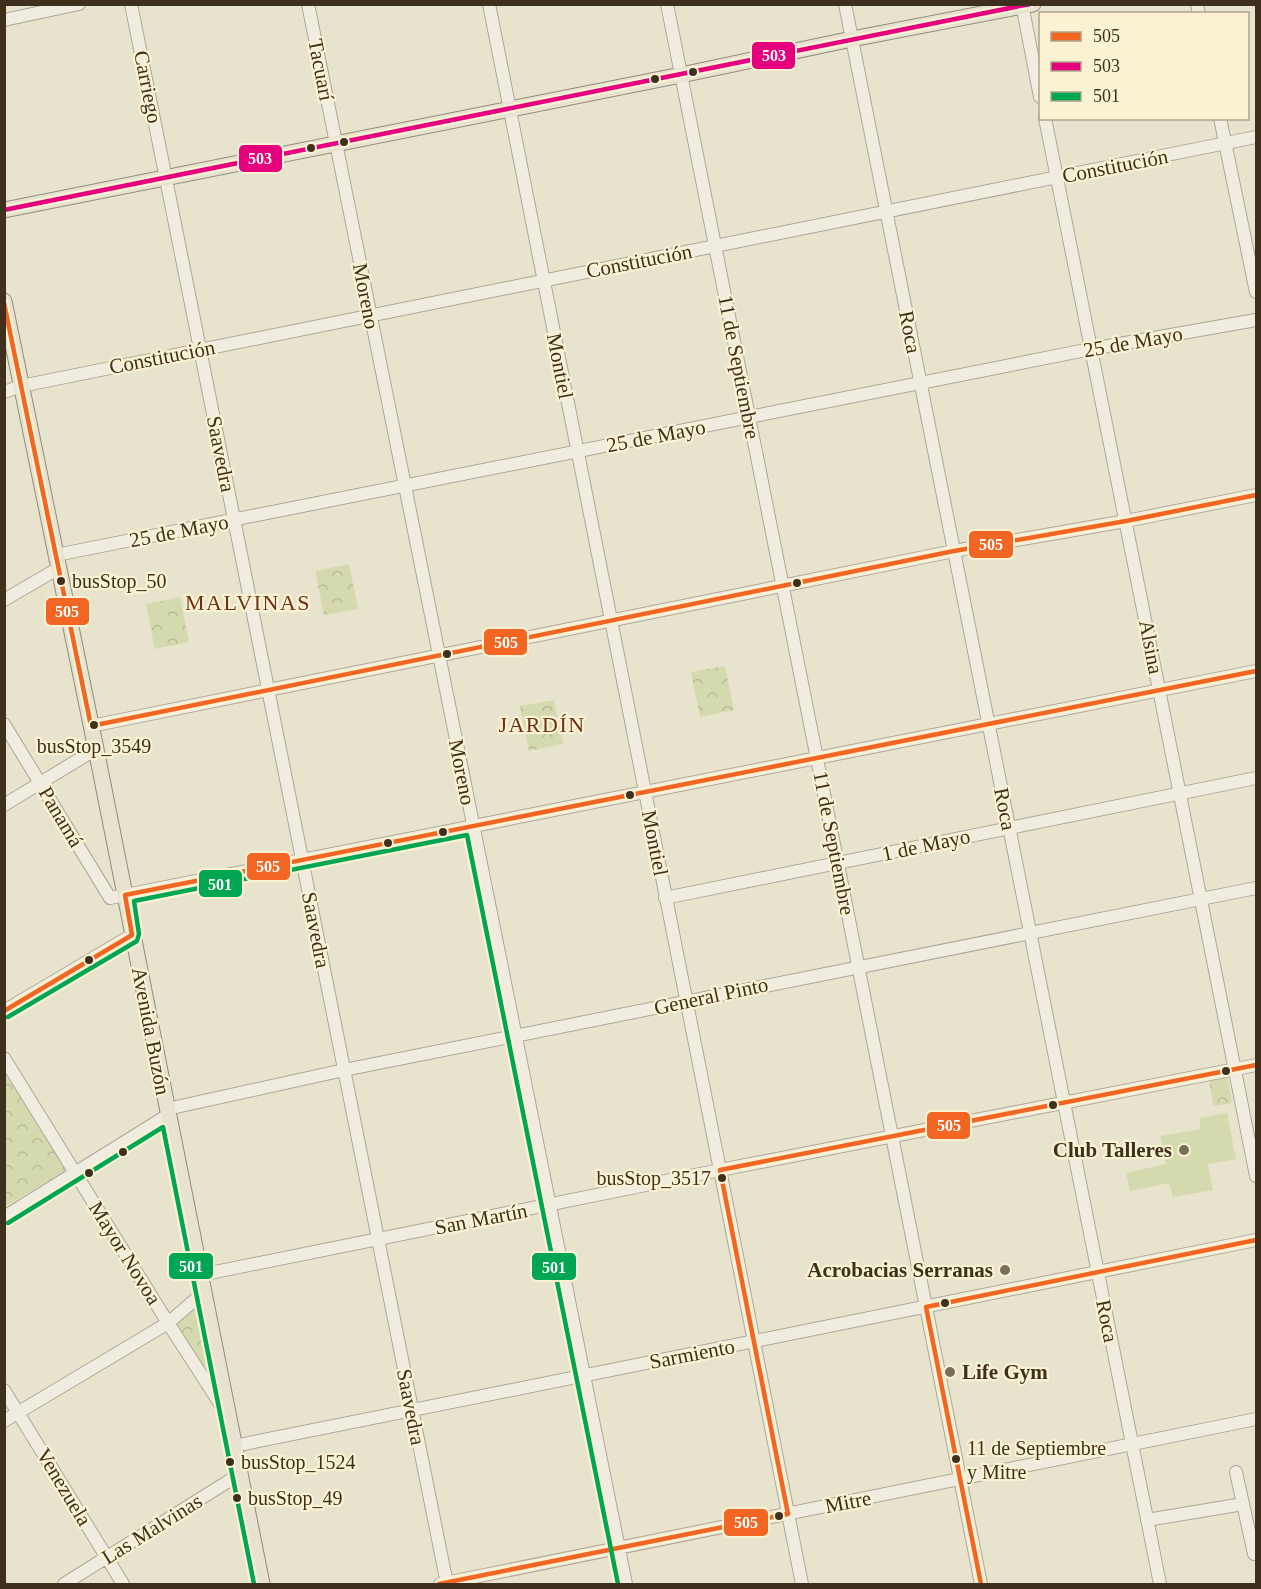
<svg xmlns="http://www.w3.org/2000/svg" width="1261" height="1589" viewBox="0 0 1261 1589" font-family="'Times New Roman',serif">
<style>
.park{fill:url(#park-crowns)}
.garden{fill:#d5daae}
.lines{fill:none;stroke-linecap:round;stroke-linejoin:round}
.minor-casing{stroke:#ada797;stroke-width:14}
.major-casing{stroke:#938c7d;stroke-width:17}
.minor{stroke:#f0ece0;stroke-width:12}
.major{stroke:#e8e3d0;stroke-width:15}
.bus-1-casing{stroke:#faf2d3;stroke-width:9}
.bus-2-casing{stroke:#faf2d3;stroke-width:9}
.bus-3-casing{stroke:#faf2d3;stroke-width:9}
.bus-1{stroke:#f26522;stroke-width:4.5}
.bus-2{stroke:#e5007d;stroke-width:4.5}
.bus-3{stroke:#00a651;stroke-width:4.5}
.bus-dot{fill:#3e301d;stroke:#faf2d3;stroke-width:2}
.poi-dot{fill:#7a6f5b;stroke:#faf2d3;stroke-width:2}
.labels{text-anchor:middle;stroke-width:4.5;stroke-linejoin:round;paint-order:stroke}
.bus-label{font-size:20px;fill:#3e301d;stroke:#faf2d3;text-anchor:start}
.street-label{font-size:21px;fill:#3e301d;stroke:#faf2d3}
.poi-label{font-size:21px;font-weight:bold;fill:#3e301d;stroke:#faf2d3;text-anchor:end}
.neighbourhood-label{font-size:22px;letter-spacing:1.5px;fill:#703217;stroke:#faf2d3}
.line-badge{stroke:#faf2d3;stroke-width:2}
.badge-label{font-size:16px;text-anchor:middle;font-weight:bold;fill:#fff}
</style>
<defs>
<pattern id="park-crowns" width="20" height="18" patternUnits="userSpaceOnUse" patternTransform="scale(1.5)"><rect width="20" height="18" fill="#d5daae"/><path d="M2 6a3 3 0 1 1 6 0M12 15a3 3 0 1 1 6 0" fill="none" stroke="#b8bb95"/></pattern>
</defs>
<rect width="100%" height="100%" fill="#e8e3cd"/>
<path class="park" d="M349,564l9,45 -34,6 -9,-44z
M180,597l9,45 -34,7 -9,-45z
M725,666l9,44 -34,7 -9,-45z
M554,700l9,44 -34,7 -9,-45z
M5,1066l63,103 -64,38z
M1228,1077l4,26 -18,3 -5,-25z
M194,1302l13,63 -5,2 -28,-46z"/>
<path class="garden" d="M1227,1113l9,46 -28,5 5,26 -40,7 -4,-14 -39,8 -4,-18 40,-9 -6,-28 41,-7 -2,-11z"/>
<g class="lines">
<defs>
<path id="minor" d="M131,4l316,1580
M308,4l318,1580
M489,4l313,1580
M667,4l314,1580
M845,4l315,1580
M1022,4l18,93
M1197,4l2,10
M4,20l75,-16
M1045,118l211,1058
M1220,118l36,174
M4,392l17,-6 1235,-249
M56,555l1035,-206 165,-29
M4,600l55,-32
M4,724l106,174 1146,-227
M91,726l863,-175 172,-30 130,-26
M4,805l92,-56
M665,898l591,-120
M4,1011l128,-76
M4,1058l164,265 58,90
M167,1109l177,-39 912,-182
M4,1217l164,-102
M200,1275l520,-105 536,-105
M4,1390l119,194
M4,1421l164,-98 35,-30
M234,1446l1022,-206
M1236,1472l18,82
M1147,1520l96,-16
M64,1584l176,-110
M440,1584l816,-165"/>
<path id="major" d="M4,210l677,-135 171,-36 181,-35
M4,301l92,448 166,835"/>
</defs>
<use href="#minor" class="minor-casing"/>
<use href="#major" class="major-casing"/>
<use href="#minor" class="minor"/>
<use href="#major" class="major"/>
<defs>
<path id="bus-1" d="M4,303l87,423 863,-175 172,-30 130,-26
M4,1011l128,-76 -7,-40 1131,-224
M439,1584l349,-70 -68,-344 536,-105
M981,1584l-55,-277 330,-67"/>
<path id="bus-2" d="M4,210l1026,-206"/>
<path id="bus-3" d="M8,1017l129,-76 2,-7 -5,-33 333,-66 151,749
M8,1223l155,-96 91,457"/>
</defs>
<use href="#bus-1" class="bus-1-casing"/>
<use href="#bus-2" class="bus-2-casing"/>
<use href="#bus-3" class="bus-3-casing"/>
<use href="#bus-1" class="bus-1"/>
<use href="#bus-2" class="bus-2"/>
<use href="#bus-3" class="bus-3"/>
</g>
<g class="bus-dot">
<circle cx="693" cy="72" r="5"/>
<circle cx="655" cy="79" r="5"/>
<circle cx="344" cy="142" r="5"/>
<circle cx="311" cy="148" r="5"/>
<circle cx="61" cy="581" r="5"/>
<circle cx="797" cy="583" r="5"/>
<circle cx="447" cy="654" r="5"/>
<circle cx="94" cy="725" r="5"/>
<circle cx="630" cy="795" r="5"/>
<circle cx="443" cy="832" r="5"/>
<circle cx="388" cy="843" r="5"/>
<circle cx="89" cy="960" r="5"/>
<circle cx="1226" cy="1071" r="5"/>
<circle cx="1053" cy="1105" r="5"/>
<circle cx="123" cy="1152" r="5"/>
<circle cx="89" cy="1173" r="5"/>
<circle cx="722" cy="1178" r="5"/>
<circle cx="945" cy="1303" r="5"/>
<circle cx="956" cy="1459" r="5"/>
<circle cx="230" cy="1462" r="5"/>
<circle cx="237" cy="1498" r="5"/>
<circle cx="779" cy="1516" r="5"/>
</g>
<g class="poi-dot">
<circle cx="1184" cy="1150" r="6"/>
<circle cx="1005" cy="1270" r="6"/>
<circle cx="950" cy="1372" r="6"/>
</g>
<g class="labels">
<g class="bus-label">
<text x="72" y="588">busStop_50</text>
<text x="94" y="753" text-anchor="middle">busStop_3549</text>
<text x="711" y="1185" text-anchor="end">busStop_3517</text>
<text x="967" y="1455">11 de Septiembre<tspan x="967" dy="24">y Mitre</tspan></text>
<text x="241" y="1469">busStop_1524</text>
<text x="248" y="1505">busStop_49</text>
</g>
<g class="street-label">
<text transform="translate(321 70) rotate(79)" y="7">Tacuarí</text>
<text transform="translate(148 87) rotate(79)" y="7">Carriego</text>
<text transform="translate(1115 166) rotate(-11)" y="7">Constitución</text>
<text transform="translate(639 261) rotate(-11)" y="7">Constitución</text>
<text transform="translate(366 296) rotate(79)" y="7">Moreno</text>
<text transform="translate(910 332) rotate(79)" y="7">Roca</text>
<text transform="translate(1133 342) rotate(-10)" y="7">25 de Mayo</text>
<text transform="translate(162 357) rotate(-11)" y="7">Constitución</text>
<text transform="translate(560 366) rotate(79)" y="7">Montiel</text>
<text transform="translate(739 367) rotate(79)" y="7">11 de Septiembre</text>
<text transform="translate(656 436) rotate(-11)" y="7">25 de Mayo</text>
<text transform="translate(221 454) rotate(79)" y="7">Saavedra</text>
<text transform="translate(179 531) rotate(-11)" y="7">25 de Mayo</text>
<text transform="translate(1151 647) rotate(79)" y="7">Alsina</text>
<text transform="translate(462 772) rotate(79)" y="7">Moreno</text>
<text transform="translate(1005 809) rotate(79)" y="7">Roca</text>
<text transform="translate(61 817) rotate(59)" y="7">Panamá</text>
<text transform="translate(655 843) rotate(79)" y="7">Montiel</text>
<text transform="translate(834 843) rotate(79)" y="7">11 de Septiembre</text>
<text transform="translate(926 845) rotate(-12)" y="7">1 de Mayo</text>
<text transform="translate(316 930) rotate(79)" y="7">Saavedra</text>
<text transform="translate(711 996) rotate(-12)" y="7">General Pinto</text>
<text transform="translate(151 1031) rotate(79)" y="7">Avenida Buzón</text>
<text transform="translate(481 1219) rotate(-11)" y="7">San Martín</text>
<text transform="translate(125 1253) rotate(58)" y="7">Mayor Novoa</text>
<text transform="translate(1107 1321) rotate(79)" y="7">Roca</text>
<text transform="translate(692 1354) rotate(-11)" y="7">Sarmiento</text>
<text transform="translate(411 1407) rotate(79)" y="7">Saavedra</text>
<text transform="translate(64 1487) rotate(59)" y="7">Venezuela</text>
<text transform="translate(848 1502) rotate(-11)" y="7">Mitre</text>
<text transform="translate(152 1529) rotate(-32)" y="7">Las Malvinas</text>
</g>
<g class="poi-label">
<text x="1172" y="1157">Club Talleres</text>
<text x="993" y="1277">Acrobacias Serranas</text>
<text x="962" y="1379" text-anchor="start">Life Gym</text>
</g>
<g class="neighbourhood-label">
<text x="248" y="610">MALVINAS</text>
<text x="542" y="732">JARDÍN</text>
</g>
</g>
<g class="line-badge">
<rect x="751" y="41" width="45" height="29" rx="6" fill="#e5007d"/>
<rect x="238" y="144" width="45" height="29" rx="6" fill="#e5007d"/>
<rect x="968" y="530" width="46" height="29" rx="6" fill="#f26522"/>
<rect x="45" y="597" width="45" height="29" rx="6" fill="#f26522"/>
<rect x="483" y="628" width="45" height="28" rx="6" fill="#f26522"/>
<rect x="246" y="852" width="45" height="29" rx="6" fill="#f26522"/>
<rect x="198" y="869" width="45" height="29" rx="6" fill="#00a651"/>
<rect x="926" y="1111" width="45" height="29" rx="6" fill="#f26522"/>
<rect x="168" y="1252" width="46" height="28" rx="6" fill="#00a651"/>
<rect x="531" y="1252" width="46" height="29" rx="6" fill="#00a651"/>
<rect x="723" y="1508" width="46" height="29" rx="6" fill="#f26522"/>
</g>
<g class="badge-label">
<text x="774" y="61">503</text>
<text x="260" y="164">503</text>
<text x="991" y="550">505</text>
<text x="67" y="617">505</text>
<text x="506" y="648">505</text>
<text x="268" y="872">505</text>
<text x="220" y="890">501</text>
<text x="949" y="1131">505</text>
<text x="191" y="1272">501</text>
<text x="554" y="1273">501</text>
<text x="746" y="1528">505</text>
</g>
<rect width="1261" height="1589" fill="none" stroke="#3e301d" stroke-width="12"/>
<rect x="1039" y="12" width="210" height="108" fill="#faf2d3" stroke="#afa48a" stroke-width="1.5"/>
<rect x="1051" y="32" width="30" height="9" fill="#f26522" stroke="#afa48a" stroke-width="1.5"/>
<text x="1093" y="42" font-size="18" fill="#3e301d">505</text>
<rect x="1051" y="62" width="30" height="9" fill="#e5007d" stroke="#afa48a" stroke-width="1.5"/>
<text x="1093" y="72" font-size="18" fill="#3e301d">503</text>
<rect x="1051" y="92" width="30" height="9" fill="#00a651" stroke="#afa48a" stroke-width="1.5"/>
<text x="1093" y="102" font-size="18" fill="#3e301d">501</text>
</svg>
